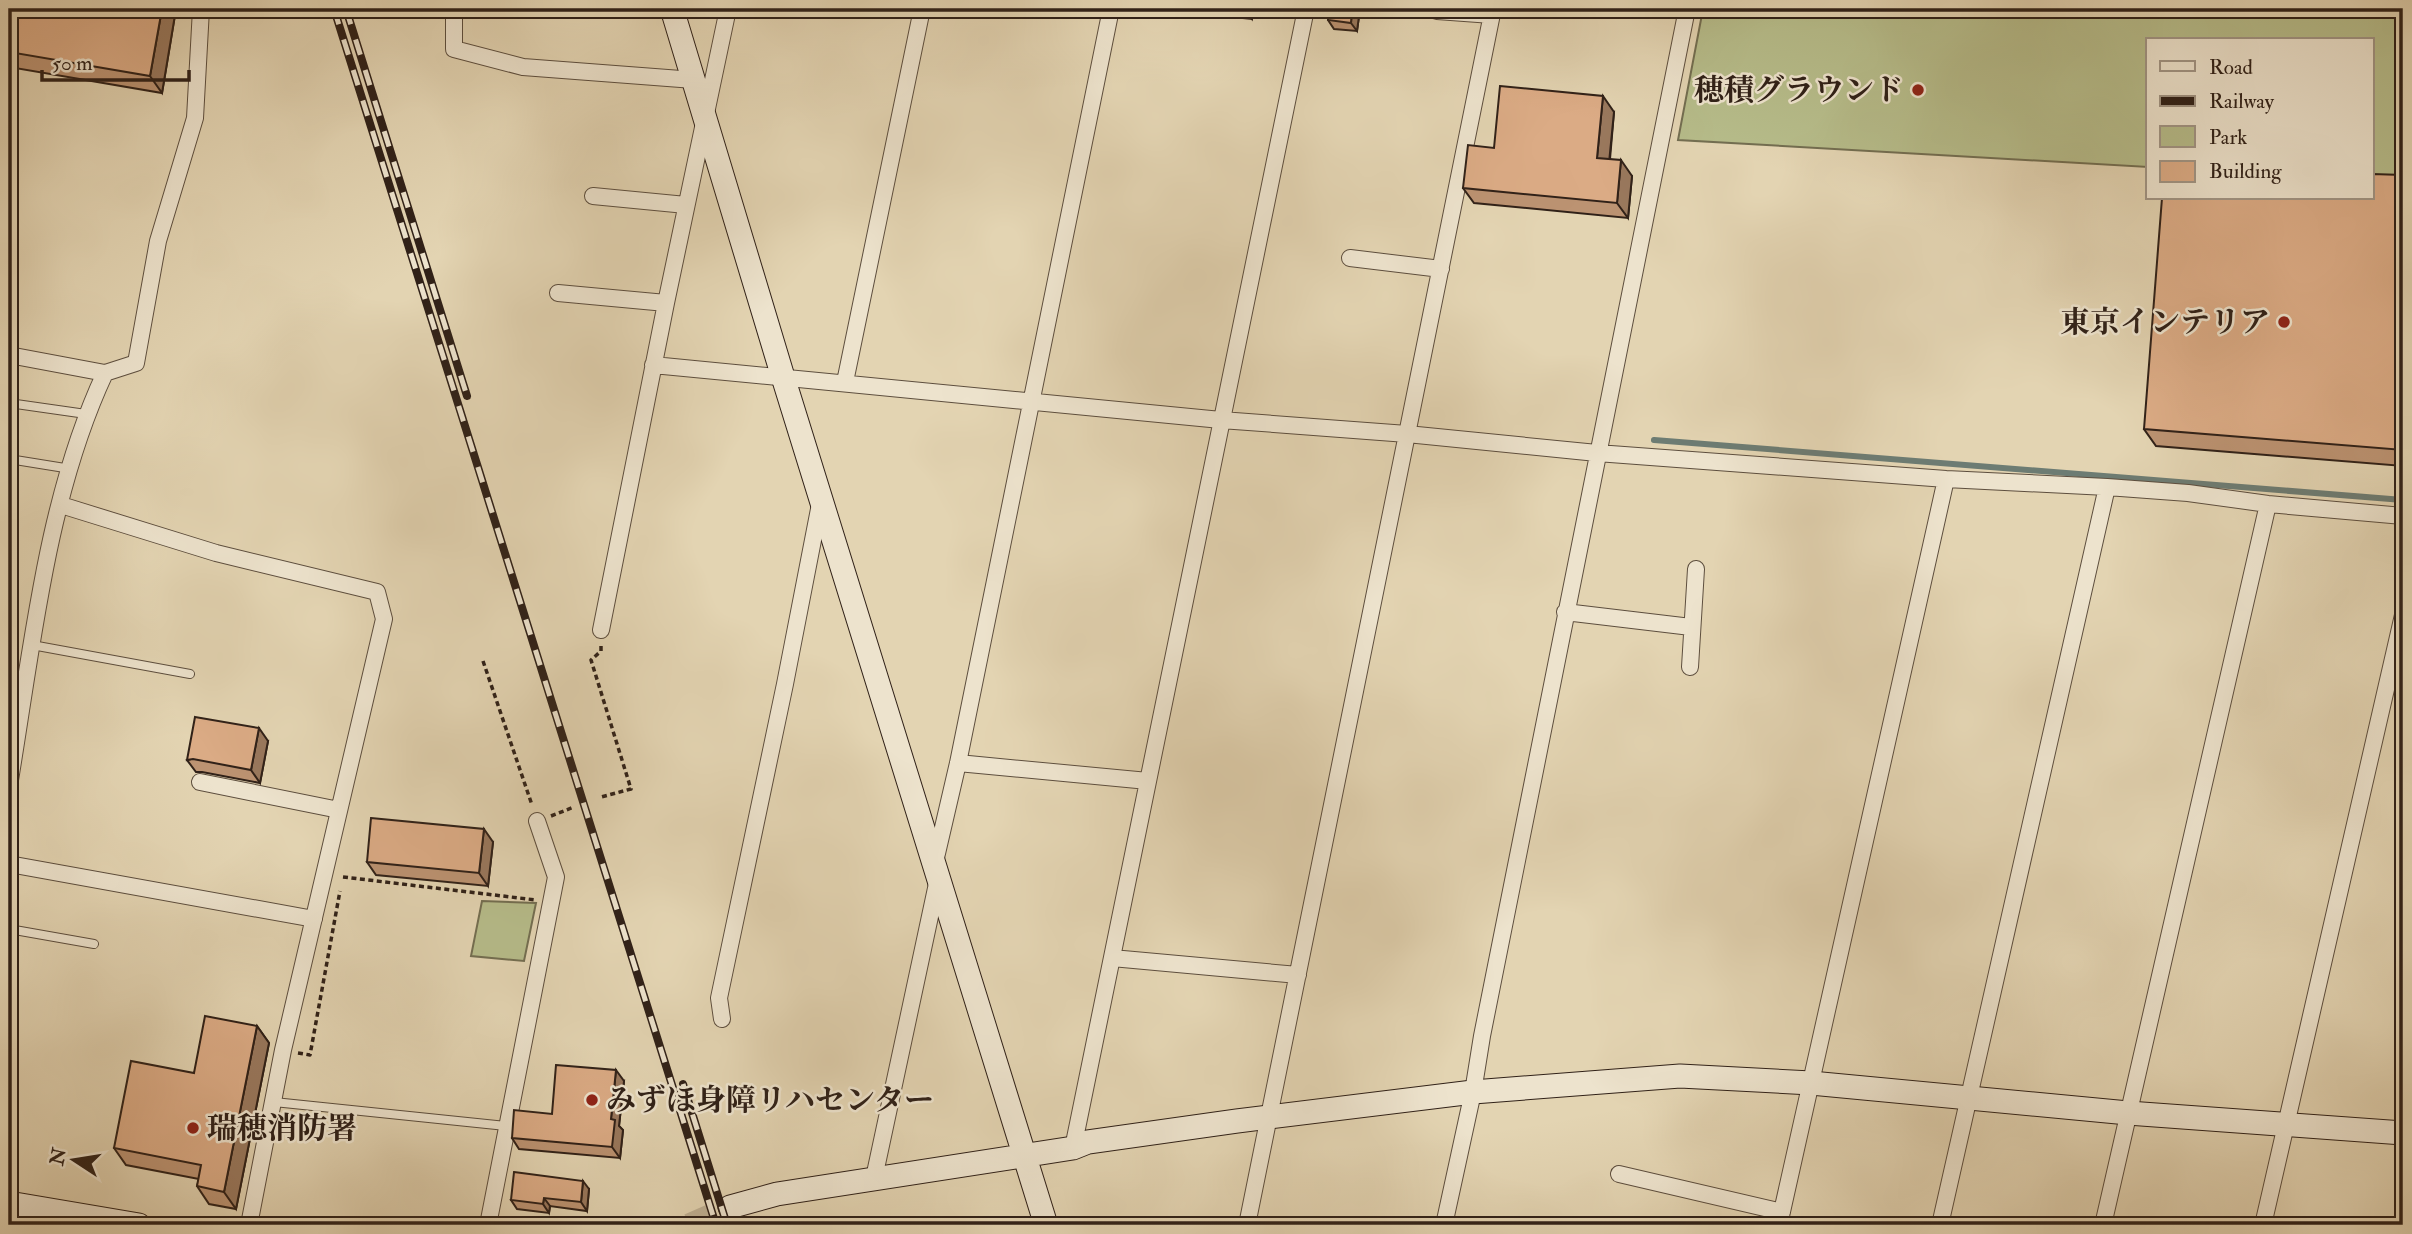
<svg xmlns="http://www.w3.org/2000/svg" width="2412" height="1234" viewBox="0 0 2412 1234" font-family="'IM FELL Double Pica','Noto Serif JP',serif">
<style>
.green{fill:#b6bc8a;stroke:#736e51;stroke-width:2}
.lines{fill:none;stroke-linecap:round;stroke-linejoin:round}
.stream{stroke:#6d7c73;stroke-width:6}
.secondary-tunnel{stroke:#bfb093;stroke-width:23;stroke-dasharray:23 11;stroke-linecap:butt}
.lane-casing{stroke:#5d4e3e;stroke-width:10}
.street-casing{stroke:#5d4e3e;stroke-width:18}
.secondary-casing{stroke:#302118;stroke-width:25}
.path{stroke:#302118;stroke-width:3.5;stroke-dasharray:5 3.5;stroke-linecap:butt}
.lane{stroke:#ede3cd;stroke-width:8}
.street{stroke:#ede3cd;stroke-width:16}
.secondary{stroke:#ede3cd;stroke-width:23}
.rail-casing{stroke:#302118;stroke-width:8}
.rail{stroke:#ede3cd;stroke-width:5;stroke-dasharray:16;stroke-linecap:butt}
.wall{fill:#bc9372;stroke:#302118;stroke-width:2}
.shaded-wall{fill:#99785d;stroke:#302118;stroke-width:2}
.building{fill:#dbab85;stroke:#302118;stroke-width:2}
.poi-dot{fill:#8f2418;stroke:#ede3cd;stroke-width:2.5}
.labels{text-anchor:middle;stroke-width:5;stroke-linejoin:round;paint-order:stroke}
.poi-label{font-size:30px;font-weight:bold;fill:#302118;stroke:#ede3cd;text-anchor:end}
</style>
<rect width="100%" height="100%" fill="#e3d4b2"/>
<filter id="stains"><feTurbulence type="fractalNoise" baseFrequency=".00286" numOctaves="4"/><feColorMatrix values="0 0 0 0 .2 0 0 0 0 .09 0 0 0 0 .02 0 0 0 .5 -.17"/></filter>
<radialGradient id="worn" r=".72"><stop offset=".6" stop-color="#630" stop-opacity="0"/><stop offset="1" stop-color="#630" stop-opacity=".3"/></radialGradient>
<path class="green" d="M1703,9h598l102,7v166l-31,-2v-140h-224v127l-470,-27z
M482,901l54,2 -12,58 -53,-5z"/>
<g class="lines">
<path class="stream" d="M1654,440l749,60"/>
<path class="secondary-tunnel" d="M689,1225l41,-18"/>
<defs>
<path id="lane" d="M9,403l77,11
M9,459l62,10
M32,645l158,29
M9,929l85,15
M274,1102l232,24"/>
<path id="street" d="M454,9v40l69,18 171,13
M1437,11l55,4
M593,196l93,9
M1350,258l91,11
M558,293l108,10
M9,355l96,18 31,-10 22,-122 37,-123 6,-109
M653,365l568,55 186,14 190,19 349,26 161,8 81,6 80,11 135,12
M845,382l77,-373
M61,505l155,48 161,39 7,27 -101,431 -34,175
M1565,612l126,15
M601,630l65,-327 62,-294
M1690,667l6,-98
M958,763l190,18
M200,782l139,28
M9,786c23,-136 37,-287 96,-413
M935,862l23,-99 153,-754
M9,864l305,55
M1112,958l186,17
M722,1019l-3,-21 66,-314 35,-180
M1073,1148l233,-1139
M1619,1174l163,38
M874,1178l64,-299
M488,1225l68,-348 -19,-56
M1247,1225l246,-1216
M1444,1225l29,-133 9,-56 205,-1027
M1779,1225l167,-746
M1940,1225l167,-738
M2103,1225l165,-721
M2263,1225l140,-610"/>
<path id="secondary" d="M672,9l111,368 263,848
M9,1203l130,22
M730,1207l47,-13 296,-46 15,-6 149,-21 236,-29 207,-16 131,7 317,30 275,20"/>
</defs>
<use href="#lane" class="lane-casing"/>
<use href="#street" class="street-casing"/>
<use href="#secondary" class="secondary-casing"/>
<path class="path" d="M601,646v5l-10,9 40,129 -30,8
M483,661l49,144
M551,816l23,-9
M343,877l193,23
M298,1053l12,2 30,-164"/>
<use href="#lane" class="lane"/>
<use href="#street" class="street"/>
<use href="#secondary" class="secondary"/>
<defs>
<path id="rail" d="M334,9l382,1216
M346,9l121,387
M683,1084l44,141"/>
</defs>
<use href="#rail" class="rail-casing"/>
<use href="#rail" class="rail"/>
</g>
<path class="wall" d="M9,9h167l-14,84 -153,-26z
M1160,9h94l-2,10 -91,-9z
M1329,9h31l-3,22 -23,-2 -6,-9z
M1614,112l-4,47 22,17 -4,42 -154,-15 -11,-15 31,-40z
M2403,175v291l-247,-20 -12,-17z
M268,741l-8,42 -58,-11h-6l-9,-12z
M493,842l-5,44 -112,-11 -9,-13z
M257,1026l12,17 -33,166 -27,-5 -12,-18 2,-7 -73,-14 -12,-17 80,-75z
M624,1081l-5,45 4,4 -3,28 -101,-9 -7,-11 40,-24z
M589,1189l-2,22 -37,-5 -1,7 -32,-4 -6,-9z"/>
<path class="shaded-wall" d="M162,9h14l-14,84 -12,-17z
M1245,9h9l-2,10z
M1352,9h8l-3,22 -6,-8z
M1603,96l11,16 -6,61 -11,-15z
M1621,160l11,16 -4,42 -11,-15z
M259,728l9,13 -8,42 -9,-13z
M484,829l9,13 -5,44 -9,-13z
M257,1026l12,17 -33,166 -12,-17z
M616,1070l8,11 -5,45 4,4 -3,28 -8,-11 -1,-28z
M583,1181l6,8 -2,22 -6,-9z
M544,1198l6,8 -1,7 -6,-9z"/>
<path class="building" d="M9,9h153l-12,67 -141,-24z
M1329,9h23l-1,14 -23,-3z
M1500,86l103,10 -6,62 24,2 -4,43 -154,-15 5,-43 26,3z
M2372,174l31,1v275l-259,-21 18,-231h210z
M195,717l64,11 -8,42 -58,-11 -6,1z
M371,818l113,11 -5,44 -112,-11z
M205,1016l52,10 -33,166 -27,-6 4,-21 -87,-17 17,-87 63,12z
M556,1065l60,5 -5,49 4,1 -3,27 -100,-9 2,-28 38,4z
M514,1172l69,9 -2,21 -37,-4 -1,6 -32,-4z"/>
<g class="poi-dot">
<circle cx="1918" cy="90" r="7"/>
<circle cx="2284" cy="322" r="7"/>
<circle cx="592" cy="1100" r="7"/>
<circle cx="193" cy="1128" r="7"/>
</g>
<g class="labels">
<g class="poi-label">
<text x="1904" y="100">穂積グラウンド</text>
<text x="2270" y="332">東京インテリア</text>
<text x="606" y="1110" text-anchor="start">みずほ身障リハセンター</text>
<text x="207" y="1138" text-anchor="start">瑞穂消防署</text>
</g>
</g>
<rect width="2412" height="1234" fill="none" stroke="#e3d4b2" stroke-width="35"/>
<rect x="10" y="10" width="2391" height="1213" fill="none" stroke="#302118" stroke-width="3.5"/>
<rect x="18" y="18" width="2377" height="1199" fill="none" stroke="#302118" stroke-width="2"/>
<rect x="2146" y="38" width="228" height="161" fill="#ede3cd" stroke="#a19585" stroke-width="2"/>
<rect x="2160" y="61" width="35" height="10" fill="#ede3cd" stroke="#a19585" stroke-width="2"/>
<text x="2209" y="74" font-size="21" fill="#302118">Road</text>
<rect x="2160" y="96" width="35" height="10" fill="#302118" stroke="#a19585" stroke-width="2"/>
<text x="2209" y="108" font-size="21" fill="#302118">Railway</text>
<rect x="2160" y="126" width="35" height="21" fill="#b6bc8a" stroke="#a19585" stroke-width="2"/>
<text x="2209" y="144" font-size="21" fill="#302118">Park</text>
<rect x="2160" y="161" width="35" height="21" fill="#dbab85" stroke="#a19585" stroke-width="2"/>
<text x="2209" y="178" font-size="21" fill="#302118">Building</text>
<g transform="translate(74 1160) rotate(282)" stroke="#ede3cd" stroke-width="5" paint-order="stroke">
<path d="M0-5L12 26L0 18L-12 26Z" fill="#302118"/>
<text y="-10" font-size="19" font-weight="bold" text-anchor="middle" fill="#302118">N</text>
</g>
<path d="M42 70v10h147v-10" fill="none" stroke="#302118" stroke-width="3.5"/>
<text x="52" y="70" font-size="21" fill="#302118" stroke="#ede3cd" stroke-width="5" paint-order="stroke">50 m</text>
<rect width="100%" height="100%" filter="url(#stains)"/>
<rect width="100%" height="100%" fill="url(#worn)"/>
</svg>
